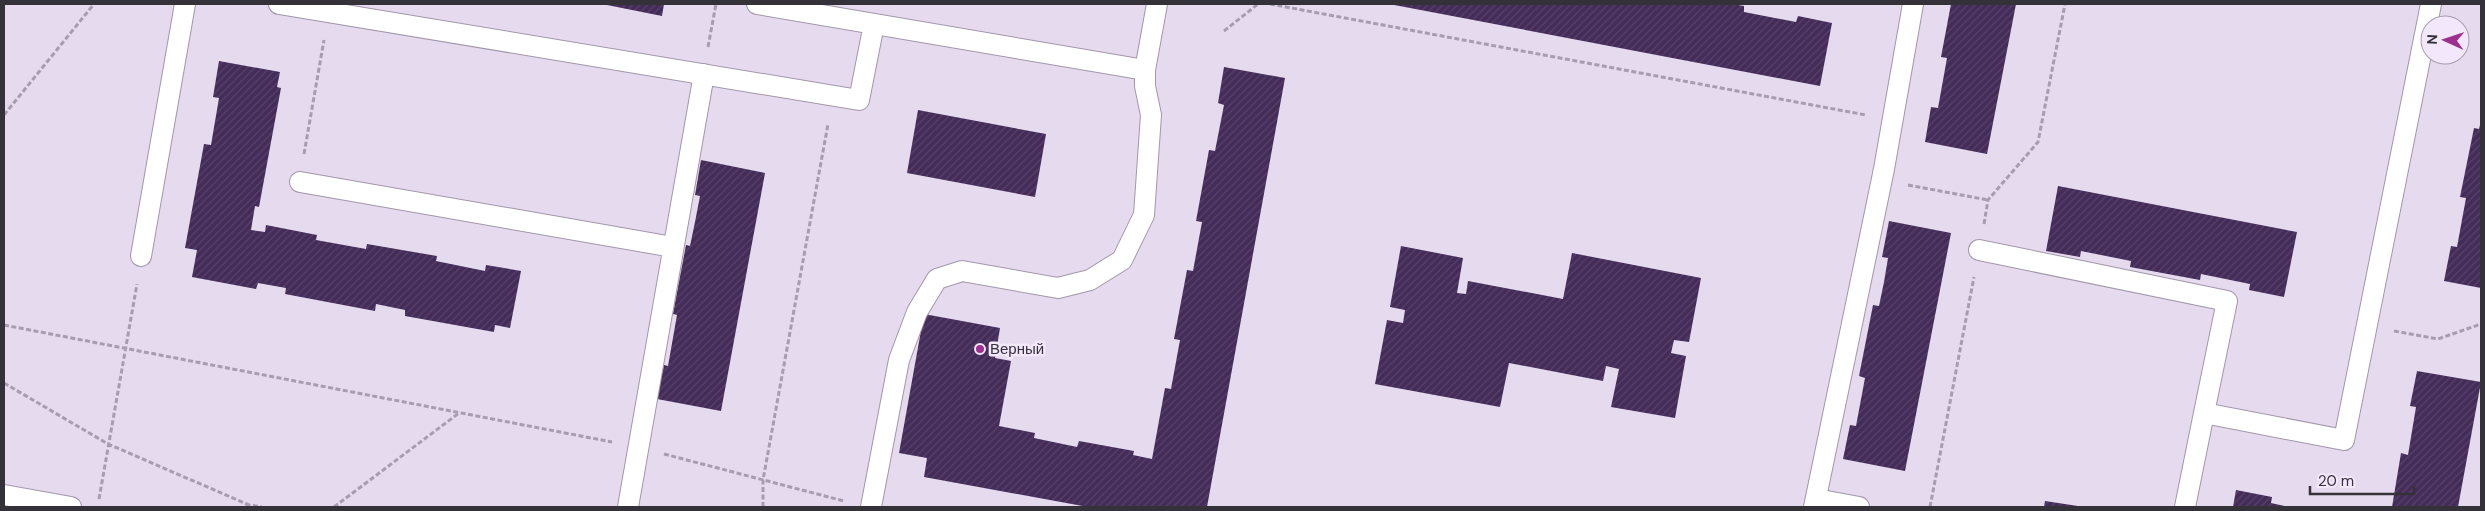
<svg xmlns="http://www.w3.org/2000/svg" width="2485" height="511" viewBox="0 0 2485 511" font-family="'DM Sans',sans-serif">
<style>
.building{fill:url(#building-hatch)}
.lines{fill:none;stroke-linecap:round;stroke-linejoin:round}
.service-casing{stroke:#a297aa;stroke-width:22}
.path{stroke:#a69dae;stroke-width:3;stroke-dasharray:5 2.5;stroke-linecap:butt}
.service{stroke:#fff;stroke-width:20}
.poi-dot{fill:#9c2f8f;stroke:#f3e7fc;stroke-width:2}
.labels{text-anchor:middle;stroke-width:5;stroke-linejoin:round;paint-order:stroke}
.poi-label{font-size:15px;fill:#353139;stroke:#f3e7fc;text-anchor:start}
</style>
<defs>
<pattern id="building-hatch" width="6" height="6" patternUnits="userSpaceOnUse" patternTransform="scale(1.25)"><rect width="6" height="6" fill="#442c59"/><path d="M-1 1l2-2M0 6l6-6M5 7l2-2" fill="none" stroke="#574269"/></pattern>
</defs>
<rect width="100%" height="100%" fill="#e6daef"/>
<path class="building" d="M602,4h62l-2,12z
M1389,4h343l12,2v6l52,10 2,-6 34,7 -12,63z
M1951,4h65l-29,150 -62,-12 6,-35 7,1 9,-50 -6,-1z
M219,61l61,11 -3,15 4,1 -22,119 -4,-1 -4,24 14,2 1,-7 51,10 -1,5 50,9 1,-5 70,12 -1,5 49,10 1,-6 35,6 -11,57 -15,-3 -1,7 -89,-16v-6l-29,-6 -1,7 -90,-17 1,-6 -28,-5 -2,6 -64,-12 5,-27 -12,-2 19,-104 7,1 8,-47 -6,-1z
M1224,67l61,11 -78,429h-119l-164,-30 3,-19 -28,-5 25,-139 76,14 -5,30 16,3 -12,65 36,7 -1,5 43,9 2,-6 55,10 -1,4 19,4 13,-71 6,1 9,-49 -6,-1 13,-69 6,1 9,-49 -6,-1 13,-71 6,1 9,-46 -6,-2z
M918,110l128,24 -11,63 -128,-24z
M2480,125h1v163l-37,-7 7,-35 6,1 9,-49 -6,-1 14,-69 5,1z
M701,160l64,13 -44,238 -64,-12 7,-34 4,1 9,-51 -4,-1 13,-69 4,1 5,-24 5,-26 -5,-1z
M2058,186l239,46 -13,65 -35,-7 1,-6 -49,-10 -1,6 -70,-13 1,-6 -50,-10 -1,6 -34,-6z
M1889,221l62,12 -46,238 -62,-12 7,-34 6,1 9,-48 -6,-2 14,-71 6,1 5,-24 4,-24 -6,-1z
M1401,246l62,12 -6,35 9,1 2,-13 95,18 9,-46 129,25 -12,64 -15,-2 -3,13 15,3 -11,62 -64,-11 8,-38 -13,-3 -3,15 -94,-18 -9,44 -125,-23 12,-64 16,3 2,-13 -15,-3z
M2417,371l64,11 -23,125h-66l9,-54 7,2 8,-48 -6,-1z
M2236,490l36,7 -1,6 18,4h-56z
M2045,501l33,5v1h-34z"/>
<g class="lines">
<defs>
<path id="service" d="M279,4l580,96 15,-76
M757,4l388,66 12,-66
M300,182l373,65
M1979,250l248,51 -23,112
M141,256l44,-252
M4,495l67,12
M1816,499l43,8
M628,507l76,-433
M871,507l28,-147 18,-48 20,-33 25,-8 96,17 32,-8 32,-20 22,-45 7,-100 -6,-29v-16
M1814,507l70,-338 29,-165
M2185,507l19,-94 140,27 87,-436"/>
</defs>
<use href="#service" class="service-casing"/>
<path class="path" d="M1270,4l596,111
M1224,31l34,-27
M708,47l8,-43
M4,115l90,-111
M304,154l20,-114
M1908,185l80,15
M1984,224l4,-24 50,-58 27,-138
M4,325l608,117
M2394,331l44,8 43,-15
M4,383l104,61 141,61
M664,454l180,47
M99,499l38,-215
M246,507l3,-2 13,2
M334,507l125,-94
M763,507v-27l65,-356
M1930,507l44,-230"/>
<use href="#service" class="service"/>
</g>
<circle class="poi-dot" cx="980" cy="349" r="5"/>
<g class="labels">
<g class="poi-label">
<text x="990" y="354">Верный</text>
</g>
</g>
<rect width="2485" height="511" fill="none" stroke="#353139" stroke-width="10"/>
<g transform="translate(2445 40) rotate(273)"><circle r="24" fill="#f3e7fc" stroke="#a79eae"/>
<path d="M0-4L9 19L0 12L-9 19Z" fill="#9c2f8f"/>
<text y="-8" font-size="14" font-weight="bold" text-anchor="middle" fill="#353139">N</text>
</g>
<path d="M2310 486v8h104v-8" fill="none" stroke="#353139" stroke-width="2.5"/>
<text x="2318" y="486" font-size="15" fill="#353139" stroke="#f3e7fc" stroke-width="4" paint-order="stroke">20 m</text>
</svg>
